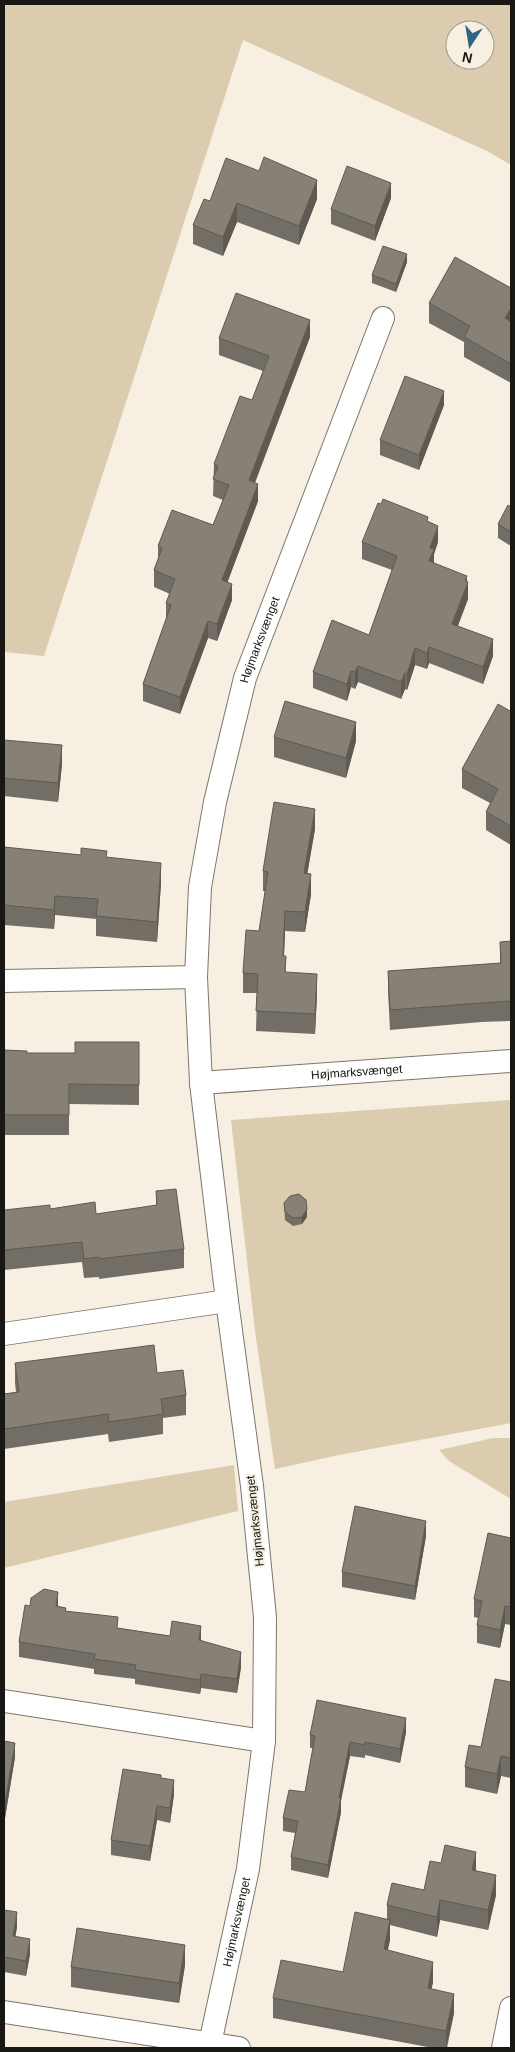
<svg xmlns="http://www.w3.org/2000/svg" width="515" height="2052" viewBox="0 0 515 2052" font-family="Arial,sans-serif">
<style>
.green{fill:#dcccaf;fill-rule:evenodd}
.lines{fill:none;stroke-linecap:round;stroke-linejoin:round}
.street-casing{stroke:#7c766b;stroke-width:24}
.street{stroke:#fff;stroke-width:22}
.wall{fill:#736e65}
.shaded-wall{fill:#5e5a52}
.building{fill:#868075;stroke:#5e5a52}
.labels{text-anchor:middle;stroke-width:4;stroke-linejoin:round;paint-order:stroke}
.street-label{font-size:12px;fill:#191713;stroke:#f6efe2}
</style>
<rect width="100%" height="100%" fill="#f6efe2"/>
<path class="green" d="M4,4h507v161l-22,-13 -246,-112 -199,616 -40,-4zM455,30h30v30h-30z
M511,1100v323l-172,32 -64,14 -20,-138 -24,-211z
M493,1438h18v61l-62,-38 -10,-11z
M234,1465l4,46 -234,57v-66z"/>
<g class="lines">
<defs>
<g id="street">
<path d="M4,981l192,-4"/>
<path id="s1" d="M201,1083l310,-22"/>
<path d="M4,1334l223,-33"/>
<path d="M4,1701l260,40"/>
<path d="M4,2012l235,36"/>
<path id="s2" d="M209,2048l39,-179 16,-128 1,-124 -13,-131 -25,-185 -26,-218 -5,-106 4,-90 15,-85 30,-124 138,-360"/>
<path d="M503,2048l8,-40"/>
</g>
</defs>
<use href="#street" class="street-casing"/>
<use href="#street" class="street"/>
</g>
<path class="wall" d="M391,198l-16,43 -44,-17v-15z
M317,199l-18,46 -62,-23 -14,34 -30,-12v-19l17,-24z
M407,262l-11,30 -24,-9v-8z
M511,288v95l-47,-26v-15l-35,-19v-20z
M310,337l-55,146 3,18 -31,81 5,18 -15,41 -9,-3 -28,76 -37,-13v-17l23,-65v-16l4,-9 -16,-7v-17l4,-10v-14l55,-21 10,-25 -10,-4 1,-32 38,-64 11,-29 -44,-16v-17z
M444,405l-25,65 -39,-15v-15z
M511,507v39l-13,-8v-14z
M428,522l10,20 -4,12v9l33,19 1,17 -10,27 35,30 -10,28 -54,-21 -2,6 -12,-4 -8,25 -2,-1 -4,10 -43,-17 -3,7 -4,-2 -4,14 -34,-13v-16l56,-37 23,-65 -30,-11v-17z
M511,658v22h-1v-19z
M511,709v136l-25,-15v-18l4,-9 -28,-15v-19l48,-58z
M274,737l82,4 -10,37 -72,-21z
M4,740l58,24 -4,38 -54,-6z
M315,829l-8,45 4,20 -6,38 -20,-1 -1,25 2,16 31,22 -2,40 -59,-3 1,-38h-14v-20l16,-42 6,-40h-2v-20z
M4,847l77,8 26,2 54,26 -4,59 -61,-6v-17l-41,-4 -1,14 -50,-4z
M511,941v80l-30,1 -91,8 -2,-39v-20l112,-8v-21z
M139,1042v63l-70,-1v31h-65v-85l23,3h48z
M156,1191l28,58v19l-85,11v-2l-15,1 -2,-16 -78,8v-60l46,-1 46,5 60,-8z
M284,1203l23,14 -5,7 -9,2 -8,-6z
M15,1363l142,10 29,22v20l-23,3v16l-54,8 -1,-8 -104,15v-55l12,-2 -1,-9z
M426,1536l-11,64 -73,-13v-15z
M511,1538v87l-6,-1 -5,24 -23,-5v-18l1,-7 -4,-1v-18z
M30,1606h28l8,5 52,17 83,13 40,26 -4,26 -36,-5 -1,6 -65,-10v-5l-41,-5v-5l-75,-12v-15z
M511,1682v96l-10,-2 -4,18 -32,-7v-20l16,-20z
M406,1732l-6,31 -35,-8v3l-15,-2 -9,42v14l-13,66 -37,-8v-13l4,-24 -12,-2v-13l22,-26 8,-44h-3v-13z
M4,1741l11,16 -11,67z
M161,1778l13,16 -4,29 -13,-3 -7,41 -39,-6v-15z
M476,1871l20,24 -8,35 -48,-10 -3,17 -47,-12v15l-3,10 46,32 -2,7 23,24 -7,35h-14l-160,-30v-20l70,-26 44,-53v-14l37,-15z
M4,1910l13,17 -2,10 15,17 -4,22 -22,-4z
M185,1965l-6,38 -108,-16v-20z"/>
<path class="shaded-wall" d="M317,180v19l-18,46v-19z
M391,183v15l-16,43v-15z
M237,203v19l-14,34v-19z
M407,254v8l-11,30v-8z
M511,308v20l-6,-10z
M310,320v17l-61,160v-17z
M444,391v14l-25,65v-15z
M258,484v17l-36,96v-17z
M438,526v16l-4,12v12l-5,-5 1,-13z
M467,576v9l1,-3v17l-16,41v-16z
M232,584v16l-15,41v-17z
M208,621v17l-28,76v-17z
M493,639v17l-10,28v-17z
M429,647v16l-2,6v-16z
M415,648v17l-8,25v-16z
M358,666v16l-3,7v-17z
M351,671v16l-4,14v-17z
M405,673v16l-4,10v-17z
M356,722v19l-10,37v-20z
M62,745v19l-4,38v-19z
M315,809v20l-11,64v-20z
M161,863v20l-4,59v-20z
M311,874v20l-6,38v-20z
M55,896v19l-1,14v-19z
M285,911v20l-2,45v-20z
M317,974v20l-2,40v-20z
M307,1209v8l-5,7v-7z
M426,1521v15l-11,64v-14z
M58,1592v14h-2z
M505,1606v18l-5,24v-18z
M201,1626v14l-2,15v-15z
M241,1652v15l-4,26v-14z
M201,1674v14l-1,6v-14z
M406,1718v14l-6,31v-14z
M350,1742v14l-11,55v-13z
M15,1743v14l-11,67v-14z
M501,1756v20l-4,18v-20z
M174,1780v14l-4,29v-15z
M341,1798v14l-13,66v-13z
M157,1806v14l-7,41v-15z
M476,1852v20l-4,-2z
M496,1875v20l-8,35v-20z
M440,1900v20l-3,17v-20z
M17,1912v15l-4,24v-15z
M390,1920v20l-6,29v-20z
M30,1939v15l-4,22v-15z
M185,1945v20l-6,38v-20z
M433,1962v20l-5,26v-20z
M454,1994v19l-8,35v-17z"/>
<path class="building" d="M264,157l53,23 -18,46 -62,-23 -14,34 -30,-12 11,-26 6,2 16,-43 33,13z
M347,166l44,17 -16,43 -44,-17z
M383,246l24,8 -11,30 -24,-9z
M455,257l56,31v20l-6,10 6,4v42l-47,-27 6,-11 -41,-23z
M236,293l74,27 -61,160 9,4 -36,96 10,4 -15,40 -9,-3 -28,76 -37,-13 28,-79 -5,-2 9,-24 -21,-9 8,-22 -4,-2 14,-36 41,15 16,-40 -16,-6 5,-13 -4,-2 26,-68 12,4 17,-44 -50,-18z
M405,376l39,15 -25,64 -39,-15z
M383,499l45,18 -1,4 11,5 -8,22 4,1 -5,12 38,15 -2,5 3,1 -16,42 41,15 -10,28 -54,-20 -2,6 -12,-5 -8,26 -2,-1 -4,9 -43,-16 -3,6 -4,-1 -4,13 -34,-12 19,-52 37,15 28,-79 -35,-14 16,-39 3,1z
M508,505l3,2v25l-13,-8z
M285,701l71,21 -10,36 -72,-21z
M498,704l12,7 1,-2v117l-25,-14 12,-23 -36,-20z
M4,740l58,5 -4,38 -54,-5z
M274,802l41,7 -11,64 7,1 -6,38 -20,-1 -2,45h3l-1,16 32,2 -2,40 -59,-3 2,-37 -15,-1 3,-43 13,1 9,-59 -5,-1z
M4,847l77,8v-7l26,3 -1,6 55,6 -4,59 -61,-6 2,-17 -43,-3 -1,14 -50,-5z
M511,941v60l-30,2 -91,7 -2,-39 113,-8 -1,-21z
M75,1042h64v43l-70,-1v31h-65v-65l23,1v2h48z
M176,1189l8,60 -85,10v-2l-15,2 -2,-17 -78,8v-40l46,-5v4l45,-7 1,12 61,-9 -1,-14z
M299,1194l7,6 1,9 -5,8 -9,1 -8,-6 -1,-9 6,-7z
M154,1345l3,28 26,-3 3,25 -25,4 2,15 -54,8 -1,-8 -104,15v-35l15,-2 -4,-29z
M355,1506l71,15 -11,65 -73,-14z
M488,1533l23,5v69l-6,-1 -5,24 -23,-5 5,-24 -8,-2z
M44,1589l14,3 -2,14 10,2 -1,3 53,6 -1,11 53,8 2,-15 29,5 -2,14 42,12 -4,27 -36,-5 -1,6 -65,-10 1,-5 -42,-6 1,-5 -76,-12 6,-37 5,1 1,-8z
M495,1679l16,3v76l-10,-2 -4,18 -32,-7 4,-22 12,2z
M317,1700l89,18 -6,31 -35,-7v3l-15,-3 -11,56h2l-13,67 -37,-8 7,-36 -15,-3 6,-28 16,2 10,-56 -5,-1z
M4,1741l11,2 -11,67z
M123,1769l38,6v3l13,2 -4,28 -13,-2 -7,40 -39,-6z
M445,1845l31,7 -4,18 24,5 -8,35 -48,-10 -3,17 -50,-12 5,-22 32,7 6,-29 11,2z
M4,1910l13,2 -4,24 17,3 -4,22 -22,-4z
M355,1912l35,8 -6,29 49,13 -5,26 26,6 -8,37 -173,-33 8,-38 62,12z
M77,1928l108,17 -6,38 -108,-16z"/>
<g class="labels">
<g class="street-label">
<text dy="4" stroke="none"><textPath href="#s2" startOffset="1425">Højmarksvænget</textPath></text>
<text dy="4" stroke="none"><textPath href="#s1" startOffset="156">Højmarksvænget</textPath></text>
<text transform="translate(255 1521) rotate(-96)" y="4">Højmarksvænget</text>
<text dy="4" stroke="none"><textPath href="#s2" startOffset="129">Højmarksvænget</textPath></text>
</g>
</g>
<rect width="515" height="2052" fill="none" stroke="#191713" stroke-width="10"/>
<g transform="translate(470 45) rotate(192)"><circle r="24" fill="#f6efe2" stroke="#9e998f"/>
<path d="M0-4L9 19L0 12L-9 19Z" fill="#2f6580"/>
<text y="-8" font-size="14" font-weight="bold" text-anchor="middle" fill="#191713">N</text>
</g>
</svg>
